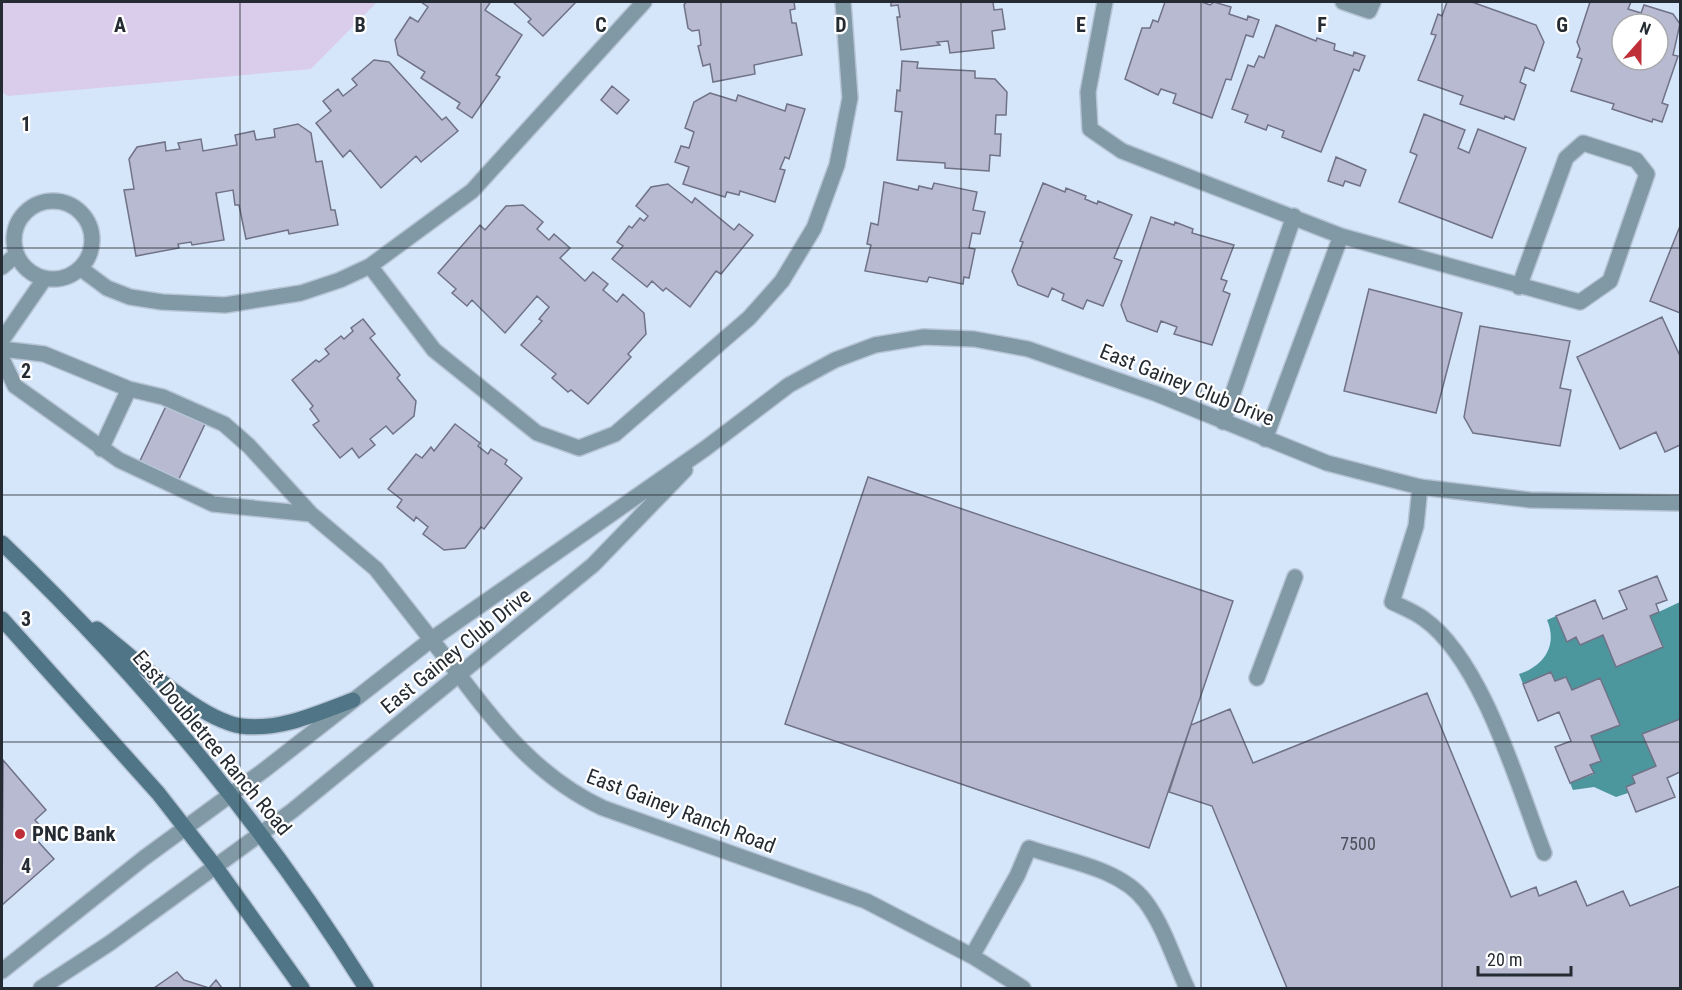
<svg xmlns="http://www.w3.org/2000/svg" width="1682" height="990" viewBox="0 0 1682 990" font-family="'Roboto Condensed',sans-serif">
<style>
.green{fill:#dacceb}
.water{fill:#4c979d}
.building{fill:#b7bad1;stroke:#707287;stroke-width:1.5;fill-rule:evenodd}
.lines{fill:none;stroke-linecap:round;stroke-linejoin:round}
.service-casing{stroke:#b6c4d6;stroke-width:18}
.minor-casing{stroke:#b6c4d6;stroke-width:18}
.tertiary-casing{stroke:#b6c4d6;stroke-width:18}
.secondary-casing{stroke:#b6c4d6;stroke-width:18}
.service{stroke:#8099a5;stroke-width:15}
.minor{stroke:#8099a5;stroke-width:15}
.tertiary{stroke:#8099a5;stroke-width:15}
.secondary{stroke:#4f7586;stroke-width:15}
.grid{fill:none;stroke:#252b32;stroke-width:1.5;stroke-opacity:0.55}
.poi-dot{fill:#bf2f39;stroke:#fff;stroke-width:2}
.labels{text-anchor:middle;stroke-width:4.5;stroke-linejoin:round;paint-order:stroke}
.number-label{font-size:18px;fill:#4a4f5a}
.street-label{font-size:21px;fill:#252b32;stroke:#fff}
.poi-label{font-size:21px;font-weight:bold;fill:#252b32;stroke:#fff;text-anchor:start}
.grid-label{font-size:20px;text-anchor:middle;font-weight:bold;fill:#252b32;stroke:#fff;stroke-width:4.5;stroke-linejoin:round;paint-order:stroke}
</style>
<rect width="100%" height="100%" fill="#d6e6fa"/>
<path class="green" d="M2,2h375l-66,67 -303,27 -6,-4z"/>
<path class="water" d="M1680,602v117l-37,15 13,32 -24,10 3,7 -9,4 2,6 -12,4 -22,-10 -21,3 -3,-7 24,-9 -4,-9 1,-29 28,-11 -19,-47 -28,12 -6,-13 -11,4 -4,-9 -28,12 -4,-10c25,-8 39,-29 28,-54l9,-4 11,25 9,-4 4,7 23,-9 14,32 46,-20 -13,-31z"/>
<path class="building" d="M421,2h66l3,1 -5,7 37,25 -26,40 4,2 -28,41 -15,-10 3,-5 -39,-25 4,-6 -27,-17 -3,-15 15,-23 8,5 10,-15z
M513,2h63l-33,34 -15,-14 3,-3z
M686,2h108l1,7 -5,1 2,13h4l6,32 -48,10 1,9 -42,8 -3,-18 -7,2 -5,-20 3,-1 -2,-15 -7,1 -4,-3 -4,-23z
M891,2h102l1,8 8,-1 3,20 -13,2 2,17 -44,5 -2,-12 -11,1 3,3 -39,5 -4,-33h3l-2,-12 -7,1z
M1165,2h37l8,3 4,-3 17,5 -2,7 18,6 1,-4 11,4 -6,17 -7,-2 -15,45 -5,-1 -14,39 -39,-15 3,-9 -15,-5 -3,6 -33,-16 17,-51h8l3,-8 5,2z
M1447,2h25l64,23 8,17 -10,29 -9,-4 -5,15 6,3 -12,35 -9,-4 -1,3 -44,-15 3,-8 -45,-16 18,-45 -5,-1 7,-20 4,2z
M1590,2h41l-3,7 13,4 3,-8 29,9 7,10 -7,31 5,1 -16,47 6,2 -6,17 -9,-3 -1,3 -40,-13 2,-5 -43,-13 11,-32 -5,-2 3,-8 -3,-7zM1622,24h36v36h-36z
M1276,25l40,16 1,-3 18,6 -1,6 19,6 1,-4 11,4 -6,15 -5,-2 -33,83 -39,-15 2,-6 -16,-6 -2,5 -21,-8 3,-7 -16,-6 16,-44 6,2 5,-11 5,2z
M374,60l15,2 53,58 4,-3 12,14 -37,31 -5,-6 -35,32 -31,-38 -7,7 -27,-34 15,-12 -8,-10 15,-12 5,7 14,-11 -5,-6z
M902,61l16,1 -1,6 58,3v7l20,1 12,13 -1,23h-10l-1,19h6l-1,22 -10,-1 -1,16 -44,-3v-5l-48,-3 5,-48 -7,-1 2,-21 3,1z
M612,86l17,14 -12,14 -16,-14z
M710,93l26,8 2,-6 47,16 2,-7 18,5 -16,50 -4,-2 -5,12 5,1 -10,32 -35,-11 -1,4 -12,-3 -2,5 -42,-13 6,-17 -14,-5 6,-16 8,2 5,-16 -9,-4 9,-26z
M1424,114l41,16 -7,18 11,5 9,-24 48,19 -34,90 -93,-36 18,-47 -7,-3z
M298,124l13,9 5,29 6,-1 9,49h4l3,15 -49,9 -1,-4 -42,9 -7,-34h-4l-2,-15 -17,3 8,47 -32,5 -1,-3 -13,2 1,4 -43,8 -12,-66 10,-1 -5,-30 8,-12 28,-5 1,9 14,-2 -2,-6 23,-4 2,12 34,-6 -2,-10 19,-4 2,9 19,-3 -1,-8z
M1336,157l30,13 -6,16 -15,-5 -2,5 -15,-5z
M884,182l34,8 1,-4 13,3 2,-6 43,9 -4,18 12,2 -5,22 -8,-1 -3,15 6,1 -6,29 -5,-1 -1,7 -34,-7 -2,5 -62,-11 6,-26 -4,-1 4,-21 7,2z
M1043,183l22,9 1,-4 20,8 -1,3 12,5 1,-3 34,14 -18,43 8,3 -19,45 -16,-6 -4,9 -21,-9 2,-6 -12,-6 -4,9 -30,-12 -6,-14 11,-29 -3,-1z
M668,184l24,19 3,-5 39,32 5,-6 14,11 -32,39 -5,-3 -26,36 -24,-19 -3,3 -11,-10 -5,6 -35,-28 11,-13 -6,-4 12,-16 3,2 8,-10 4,3 4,-5 -12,-10 15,-19z
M523,205l20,17 -6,7 12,11 5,-6 16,14 -10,10 25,23 8,-9 15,12 -5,6 14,12 6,-8 21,19 2,21 -18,20 3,3 -43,47 -17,-14 -3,2 -16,-14 4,-4 -35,-29 21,-24 -3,-2 10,-12 -12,-11 -32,37 -33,-33 -5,6 -15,-13 4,-4 -18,-16 42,-48 5,5 21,-24z
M1151,217l23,8 1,-3 18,7 -1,4 42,12 -13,34 6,2 -4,10 7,3 -18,51 -38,-11 3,-7 -16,-6 -4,11 -30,-11 -6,-16z
M1680,226v87l-30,-12z
M1369,289l93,24 -26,100 -92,-22z
M1662,317l18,39v89l-15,7 -9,-20 -36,17 -43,-92z
M363,319l12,15 -5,4 30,37 -3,3 19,23 -2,15 -21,18 -7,-8 -16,13 5,6 -16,13 -7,-10 -12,10 -27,-33 6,-4 -9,-12 3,-3 -21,-26 24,-20 3,2 10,-8 -4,-5 16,-13 3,3 9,-8 -2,-3z
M1480,326l90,15 -10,47 11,2 -11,56 -87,-13 -9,-16z
M166,406l39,18 -28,59 -39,-18z
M455,424l25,19 -2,3 10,8 3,-5 16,11 -2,4 17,14 -38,51 -3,-2 -16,21 -21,2 -21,-16 5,-7 -12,-10 -2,4 -17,-14 5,-7 -14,-11 28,-35 6,4 9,-11 3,4z
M868,477l365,124 -84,247 -364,-124z
M1657,576l10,24 -11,4 3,8 -9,4 13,31 -47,20 -13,-32 -23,10 -4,-8 -9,5 -11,-26 39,-16 8,19 24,-10 -8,-18z
M1551,672l4,9 11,-4 6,13 28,-12 20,47 -29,11 10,25 -11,4 4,8 -24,10 -15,-36 16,-6 -12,-29 -21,9 -15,-37z
M1427,693l84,204 25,-10 3,9 37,-15 11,25 36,-15 7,15 50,-20v102h-393l-75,-182 -43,-14 22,-67 39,-16 23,54z
M1680,719v53l-13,6 8,19 -39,15 -10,-25 9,-4 -3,-7 24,-10 -14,-32z
M3,760l43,50 -11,10 9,10 -9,8 19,21 -52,46z
M177,972l7,8 25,8 7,-8 6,8h-68z"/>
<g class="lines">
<defs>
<path id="service" d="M1420,487l-4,39 -24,76c10,5 23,10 32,17 59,42 94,167 120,234
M460,676c40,54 81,103 143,132l263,93 106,55 51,32
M1257,678l38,-101
M972,956l45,-80 12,-28c37,13 91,20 116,53 19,25 29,59 42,87"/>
<path id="minor" d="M1105,2l-17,90 2,37 32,22 219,85 239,66 30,-21 37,-107 -11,-14 -53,-17 -17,15 -47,129
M1343,2l26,9 4,-9
M14 240a39 39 0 1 1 78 0a39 39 0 1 1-78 0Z
M370,266l64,84 103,83 42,15 36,-14 134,-116 33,-37 32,-53 23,-63 13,-67 -7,-96
M2,267l14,-12
M80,268l27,20 23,9 32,5 63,3 76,-12 39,-13 30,-14 102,-75 172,-189
M2,340l43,-62
M2,349l42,5 85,35 34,8 61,27 25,22 62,68 65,55 84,107
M2,359l13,27 104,74 94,44 98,10
M1223,422l71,-206
M1265,439l76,-203
M101,449l28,-60"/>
<path id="tertiary" d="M2,971l142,-113 119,-87 169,-132 274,-191 83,-63 46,-25 40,-15 49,-8 50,2 54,10 129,45 170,69 93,24 110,13 150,3
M41,988l69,-45 182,-132 301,-246 92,-95"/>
<path id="secondary" d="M2,543c139,133 262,282 364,445
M2,619l156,174 57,73 87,122
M97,629c34,27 102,91 144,97 38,5 78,-13 112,-26"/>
</defs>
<use href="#service" class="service-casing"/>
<use href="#minor" class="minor-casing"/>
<use href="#tertiary" class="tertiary-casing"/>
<use href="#secondary" class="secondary-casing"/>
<use href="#service" class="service"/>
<use href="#minor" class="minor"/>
<use href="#tertiary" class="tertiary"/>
<use href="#secondary" class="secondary"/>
</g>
<path class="grid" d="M240,2v986M481,2v986M721,2v986M961,2v986M1201,2v986M1442,2v986M2,248h1678M2,495h1678M2,742h1678"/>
<circle class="poi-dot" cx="20" cy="834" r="6"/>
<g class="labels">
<g class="number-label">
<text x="1358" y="850">7500</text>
</g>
<g class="street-label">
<text transform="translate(1187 385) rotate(22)" y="7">East Gainey Club Drive</text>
<text transform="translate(456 651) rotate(-39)" y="7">East Gainey Club Drive</text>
<text transform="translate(212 743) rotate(50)" y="7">East Doubletree Ranch Road</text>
<text transform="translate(681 811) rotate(21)" y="7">East Gainey Ranch Road</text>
</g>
<g class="poi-label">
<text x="32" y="841">PNC Bank</text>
</g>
</g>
<g class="grid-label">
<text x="120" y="32">A</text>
<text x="360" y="32">B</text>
<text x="601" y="32">C</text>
<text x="841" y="32">D</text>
<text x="1081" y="32">E</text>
<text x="1322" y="32">F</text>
<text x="1562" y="32">G</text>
<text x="26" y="131">1</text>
<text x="26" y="378">2</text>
<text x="26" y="626">3</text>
<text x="26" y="873">4</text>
</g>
<rect width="1682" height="990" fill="none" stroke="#252b32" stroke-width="6"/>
<g transform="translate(1640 42) rotate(21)"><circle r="28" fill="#ffffff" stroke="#a8aaad" stroke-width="1.5"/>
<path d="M0-4.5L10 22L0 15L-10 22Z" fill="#bf2f39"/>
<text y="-9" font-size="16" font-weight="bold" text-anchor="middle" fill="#252b32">N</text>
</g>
<path d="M1478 966v9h93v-9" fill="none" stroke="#252b32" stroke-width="3"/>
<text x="1487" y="966" font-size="18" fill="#252b32" stroke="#ffffff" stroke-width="4.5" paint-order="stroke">20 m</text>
</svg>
